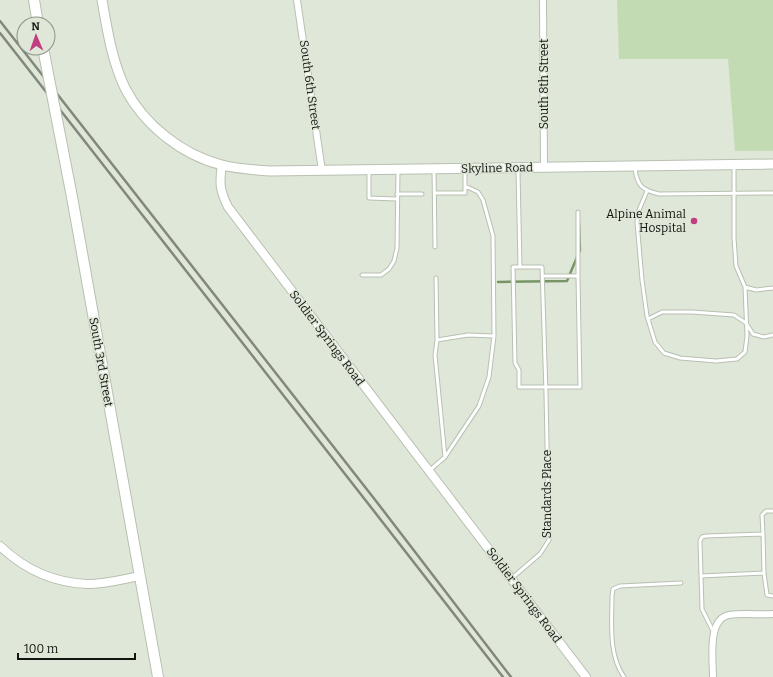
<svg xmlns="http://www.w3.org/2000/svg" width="773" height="677" viewBox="0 0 773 677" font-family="Bitter,serif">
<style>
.green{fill:#c3dbb3}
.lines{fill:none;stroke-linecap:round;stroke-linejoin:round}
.stream{stroke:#799565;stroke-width:2.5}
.service-casing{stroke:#b7c0b2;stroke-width:5}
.minor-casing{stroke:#b7c0b2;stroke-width:8}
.tertiary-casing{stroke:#b7c0b2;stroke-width:10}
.secondary-casing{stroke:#b7c0b2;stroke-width:11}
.trunk-casing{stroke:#b7c0b2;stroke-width:12}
.service{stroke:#fff;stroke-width:3}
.minor{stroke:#fff;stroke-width:6}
.tertiary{stroke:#fff;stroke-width:8}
.secondary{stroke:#fff;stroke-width:9}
.trunk{stroke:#fff;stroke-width:10}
.rail{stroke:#82887e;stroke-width:2.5}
.trunk-bridge-casing{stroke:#b7c0b2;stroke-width:12;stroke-linecap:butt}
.trunk-bridge{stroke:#fff;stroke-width:10}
.poi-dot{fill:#c23d81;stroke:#dfe7d8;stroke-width:1.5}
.labels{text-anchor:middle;stroke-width:3;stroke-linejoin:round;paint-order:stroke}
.street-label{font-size:12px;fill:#121510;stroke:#dfe7d8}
.poi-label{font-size:12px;fill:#121510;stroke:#dfe7d8;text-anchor:end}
</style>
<rect width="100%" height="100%" fill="#dfe7d8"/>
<path class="green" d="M617,0h156v151h-38l-7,-92h-109z"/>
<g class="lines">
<path class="stream" d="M498,282l69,-1 13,-31 -1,-27"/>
<defs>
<path id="service" d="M734,165v73l2,28 9,21 11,3 17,-2
M635,168c2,18 7,22 24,26l114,-1
M434,169l1,78
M369,170v28l28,1
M518,170l2,97h-7l2,96 4,7v17h61l-2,-110v-65
M647,191l-8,19 -2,12 5,58 5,36 8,26 9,11 16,5 36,3 21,-2 8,-7 2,-16 -2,-49
M435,193h30v-22
M397,194h25
M362,275h19l8,-6 5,-8 3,-13 1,-78
M542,276h36
M436,278l1,62
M648,319l14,-7h30l42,3 12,8 7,11 11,3 9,-2
M445,457l-10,-102 2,-15 31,-5 26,1
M430,470l15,-13 34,-51 10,-29 5,-41 -1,-100 -10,-36 -5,-8 -13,-6
M763,534l-1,-19 4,-4h7
M764,573l3,22 6,1
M701,576l63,-3 -1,-39 -57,2 -4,1 -2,4 2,68 11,22
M512,578l28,-24 9,-14 -3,-146 -4,-127h-22
M624,677c-16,-23 -12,-54 -12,-81l1,-7 7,-3 61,-3"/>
<path id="minor" d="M297,0l25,171
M543,0l1,168
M713,677c0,-17 -6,-58 16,-62 14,-2 30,0 44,-1"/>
<path id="tertiary" d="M222,165c-3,18 -2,26 6,42l358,470
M0,546c24,23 54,37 88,38 18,0 35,-5 52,-8"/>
<path id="secondary" d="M102,0c5,29 10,61 23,88 19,37 57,67 97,77 16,4 32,5 48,6l503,-7"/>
<path id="trunk" d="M34,0l4,24
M72,197l86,480"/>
</defs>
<use href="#service" class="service-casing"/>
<use href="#minor" class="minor-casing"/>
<use href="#tertiary" class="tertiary-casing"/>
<use href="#secondary" class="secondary-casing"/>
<use href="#trunk" class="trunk-casing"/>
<use href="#service" class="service"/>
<use href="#minor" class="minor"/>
<use href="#tertiary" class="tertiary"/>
<use href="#secondary" class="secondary"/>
<use href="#trunk" class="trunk"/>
<path class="rail" d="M0,21l376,480 135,176
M0,33l370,473 133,171"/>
<defs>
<path id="trunk-bridge" d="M43,48l29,149"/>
</defs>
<use href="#trunk-bridge" class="trunk-bridge-casing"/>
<use href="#trunk-bridge" class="trunk-bridge"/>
</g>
<circle class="poi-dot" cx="694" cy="221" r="4"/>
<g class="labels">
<g class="street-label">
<text transform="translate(544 84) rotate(-90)" y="4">South 8th Street</text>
<text transform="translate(310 85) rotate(82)" y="4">South 6th Street</text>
<text transform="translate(497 168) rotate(-1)" y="4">Skyline Road</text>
<text transform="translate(327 338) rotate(53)" y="4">Soldier Springs Road</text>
<text transform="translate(101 362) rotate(80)" y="4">South 3rd Street</text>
<text transform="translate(547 494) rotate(-90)" y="4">Standards Place</text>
<text transform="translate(524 595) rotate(53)" y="4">Soldier Springs Road</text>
</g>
<g class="poi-label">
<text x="686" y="218">Alpine Animal<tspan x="686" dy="14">Hospital</tspan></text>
</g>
</g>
<g transform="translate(36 36) rotate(358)"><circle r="19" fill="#dfe7d8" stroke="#8d9388"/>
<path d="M0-3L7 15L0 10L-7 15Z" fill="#c23d81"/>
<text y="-6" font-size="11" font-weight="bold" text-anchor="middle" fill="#121510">N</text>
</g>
<path d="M18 653v6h117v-6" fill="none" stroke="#121510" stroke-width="2"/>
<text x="24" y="653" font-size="12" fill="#121510" stroke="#dfe7d8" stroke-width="3" paint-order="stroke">100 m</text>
</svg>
